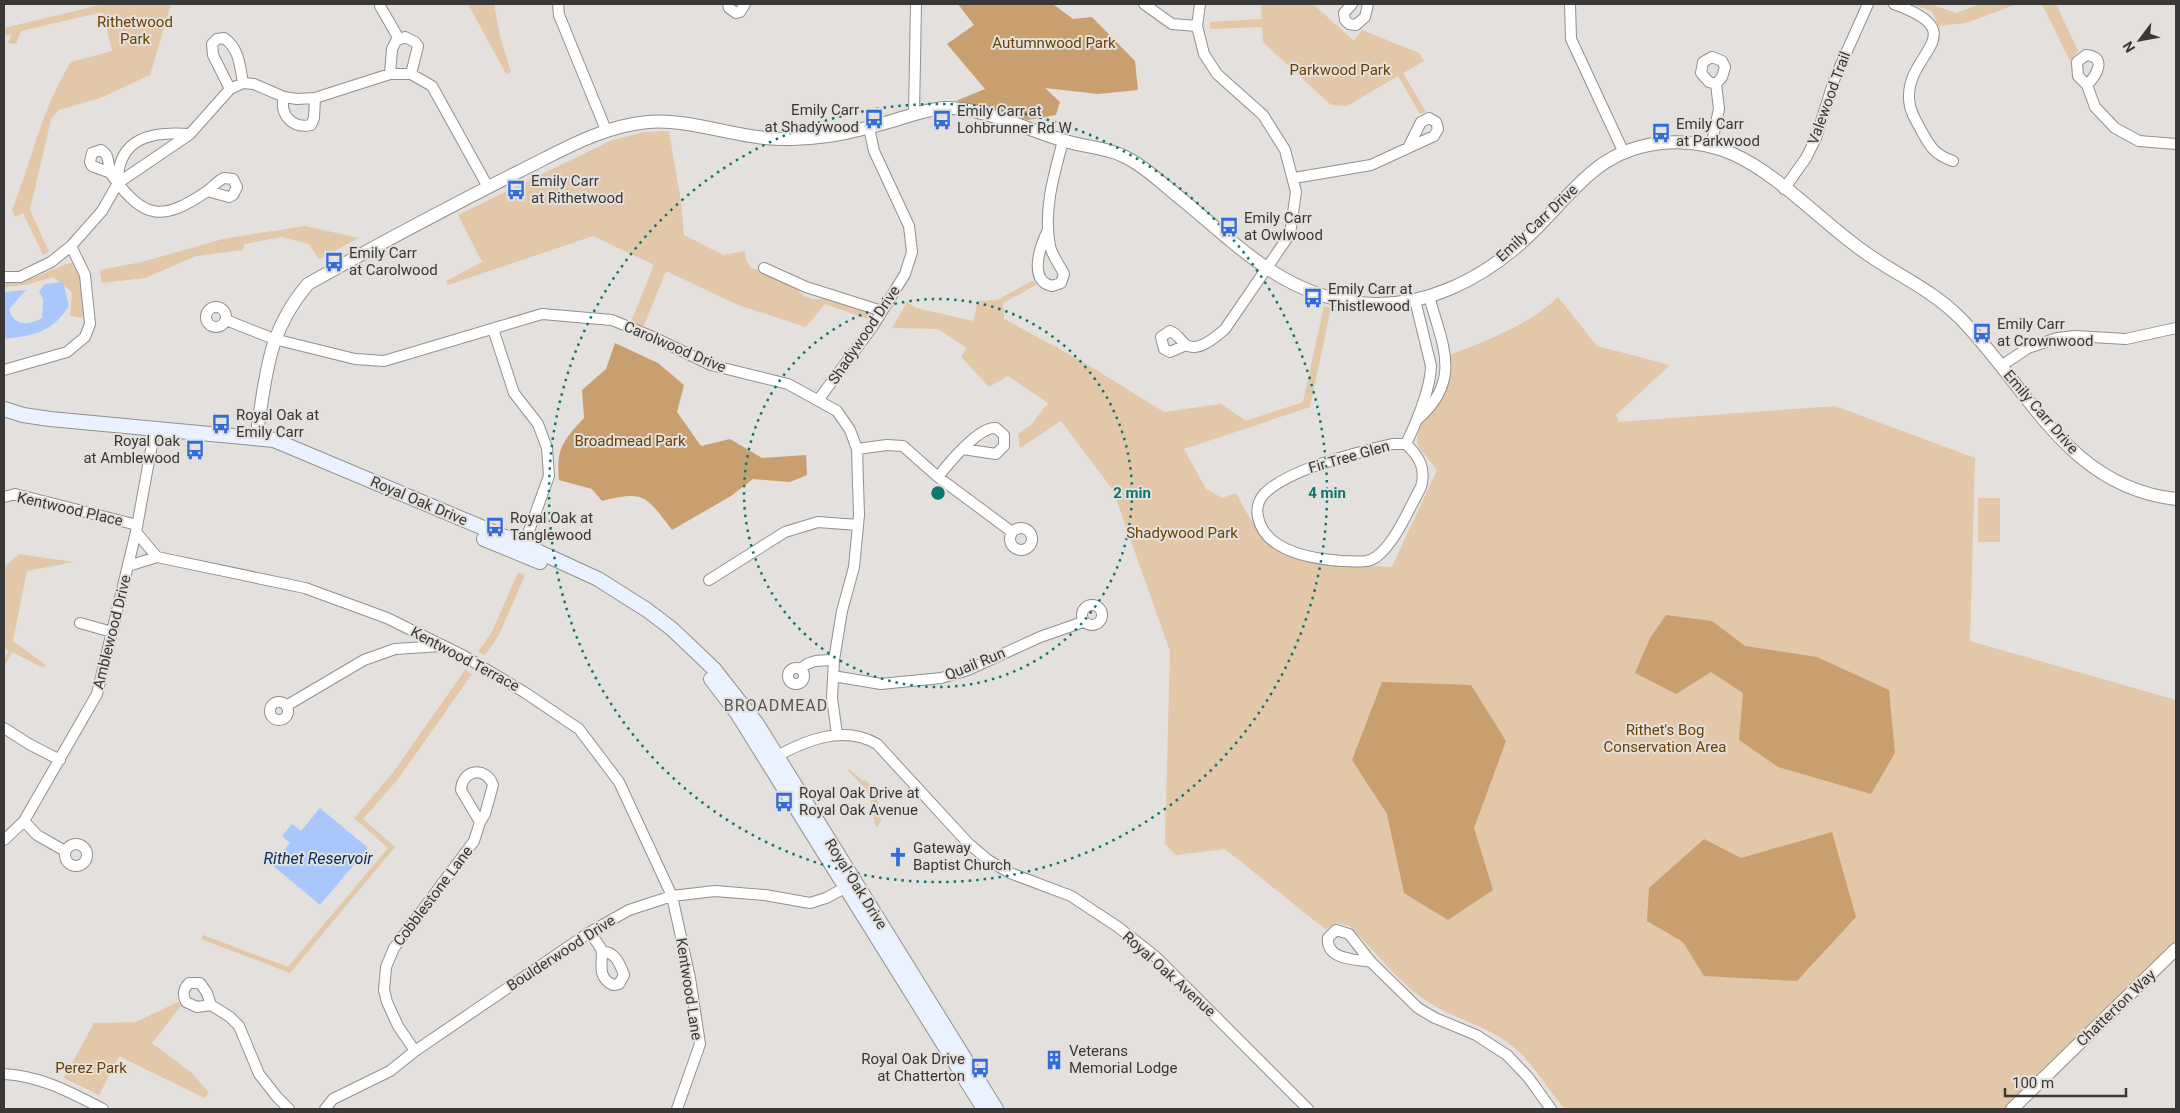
<svg xmlns="http://www.w3.org/2000/svg" width="2180" height="1113" viewBox="0 0 2180 1113" font-family="Roboto,sans-serif">
<style>
.green{fill:#e2c7a9}
.forest{fill:#c99f6f}
.water{fill:#a9c7fc}
.lines{fill:none;stroke-linecap:round;stroke-linejoin:round}
.minor-casing{stroke:#92908d;stroke-width:12}
.tertiary-casing{stroke:#92908d;stroke-width:14}
.secondary-casing{stroke:#92908d;stroke-width:16}
.minor{stroke:#fff;stroke-width:10}
.tertiary{stroke:#fff;stroke-width:12}
.secondary{stroke:#ebf2ff;stroke-width:14}
.ring{fill:none;stroke:#0f766e;stroke-width:2.5;stroke-dasharray:2.5 5}
.labels{text-anchor:middle;stroke-width:4;stroke-linejoin:round;paint-order:stroke}
.park-label{font-size:15px;fill:#6b4203;stroke:#e3e0dd}
.street-label{font-size:15px;fill:#393837;stroke:#e3e0dd}
.poi-label{font-size:15px;fill:#393837;stroke:#e3e0dd;text-anchor:start}
.neighbourhood-label{font-size:16px;letter-spacing:1px;fill:#5a5754;stroke:#e3e0dd}
.water-label{font-size:16px;font-style:italic;fill:#0b2b66;stroke:#e3e0dd}
.centre{fill:#0f766e;stroke:#e3e0dd;stroke-width:2.5}
.ring-label{font-size:15px;text-anchor:middle;font-weight:bold;fill:#0f766e;stroke:#e3e0dd;stroke-width:4;stroke-linejoin:round;paint-order:stroke}
</style>
<rect width="100%" height="100%" fill="#e3e0dd"/>
<path class="green" d="M104,4h67l-21,71 -50,23 -41,12 -8,9 -21,91 19,42 -6,3 -20,-42 -8,4 -3,-7c20,-49 30,-103 59,-148l41,-11 -9,-39 -82,19 -5,13 -8,-1 4,-9 -8,2v-8z
M468,4h26l6,32 11,36 -5,2z
M1261,4h52l41,37 8,-11 57,23 5,8 -21,12 23,39 -6,2 -22,-38 -51,30 -16,-1 -68,-63 -1,-15 -52,2v-7l52,-3z
M1911,4h19l26,9 25,-9h36l-51,19 -28,3 -6,-15z
M2042,4h14l22,47 -8,10z
M669,131l12,71 3,33 39,20 22,-4 1,9 5,8 33,8 20,20 9,3h28l28,12 1,9 -45,-16 -19,23 -68,-22 -72,-34 -23,57 -12,-6 23,-57 -61,-29 -145,49 -2,-4 36,-19 -24,-47 152,-74 33,-9z
M305,226l54,12 -40,21 -10,-15 -27,-7 -38,7 -1,6 -47,6 -51,22 -43,5 -2,-13 42,-8 81,-23z
M69,263h5l6,9 4,41 -2,5 -12,-2 2,-24 -19,-15 -28,8 -21,2v-6l29,-3z
M1034,280l2,5 -33,18 1,16 76,41 84,52 57,-8 25,17 57,-19 21,-96 7,2 -21,99 -126,42 22,40 16,9 14,-5c7,12 14,28 24,39 32,38 87,31 132,35l45,-97 -19,-24 -1,-9c7,-32 42,-41 33,-82 36,-14 79,-30 108,-58l39,49 73,19 -54,50 3,7 216,-16 140,52 -5,183 206,59v242l-171,167h-440c-19,-21 -31,-46 -54,-64 -25,-20 -55,-25 -81,-42 -31,-19 -55,-52 -80,-77l-12,-3 -13,6 -100,-80 -49,6 -11,-11 5,-193 -57,-161 -52,-69 -41,27 -2,-14 13,-9 17,-22 -40,-27 -19,11 -28,-30 6,-9 -29,-19 -46,-1 15,-26 9,6 57,13 5,-20 19,-1z
M1978,498h22v44h-22z
M19,554l55,8 -47,9 -14,70 33,24 -3,3 -31,-16 -8,15v-8l5,-8 -5,-3v-81z
M518,572l7,3 -26,60 -14,20 -7,-3 14,-20z
M465,670l7,4 -74,105 -35,40 32,28 -105,126 -89,-34 2,-4 85,32 100,-119 -34,-30 38,-44z
M849,769l14,12 2,-2 11,12 4,28 2,1 -5,7 -2,-2c-3,-29 -6,-35 -27,-54z
M178,1002l3,4 -29,37 40,30 17,20 -5,5 -85,-42 -20,39 -35,-17 30,-55 42,-1z"/>
<path class="forest" d="M958,4h95l20,15 19,-2 43,44 3,29 -40,4 -53,-6 15,14 -4,13 -29,5 -71,-19 29,-12 -38,-45 27,-19z
M615,343l43,20 26,22 -7,27 24,34 29,-7 32,19 44,-3 1,20 -17,7 -37,-3 -22,17 -59,34c-26,-34 -27,-40 -70,-29l-10,-12 -33,-9c-3,-32 4,-39 25,-62l-2,-28 24,-21z
M1666,615l46,6 33,25 72,11 72,33 6,63 -24,41 -93,-27 -39,-27 4,-47 -32,-21 -35,22 -41,-21 15,-35z
M1382,682l89,3 35,56 -32,87 19,62 -45,30 -44,-27 -17,-79 -35,-54z
M1832,832l24,85 -59,64 -93,-5 -21,-34 -36,-21 2,-33 55,-49 37,19z"/>
<path class="water" d="M63,282l6,24c-18,27 -34,29 -65,33v-47l22,-2 -17,19c4,17 20,17 33,9l1,-19 -4,-8 6,-7z
M320,808l48,40 -48,57 -48,-40 18,-22 -8,-7 10,-12 9,7z"/>
<g class="lines">
<defs>
<path id="minor" d="M558,4l1,11 47,115
M728,4l1,4 7,5 4,-1 5,-8
M1144,4l28,20 25,2
M1352,4l-8,9 1,7 4,4 7,1 9,-8 3,-13
M1570,4l1,35 53,114
M1894,4c81,29 13,48 15,94 0,12 7,23 12,32 9,17 14,25 32,31
M380,6l19,33
M1712,57l10,4 3,6 -3,10 -6,7 -7,-2 -8,-9 2,-11z
M390,74l2,-25 4,-8 9,-4 10,5 3,4 -7,28
M2087,85c9,-9 21,-28 -1,-30l-9,7 1,14 9,9 8,22 20,21 24,13 37,3
M230,89l-17,-34 -1,-11 5,-5 7,-1c15,10 16,28 19,45
M284,97c-5,18 9,32 27,28l3,-7 1,-20
M914,114l2,-110
M1711,147l8,-38 -3,-25
M111,173l-19,-7 -2,-4 2,-9 9,-3c11,6 5,18 12,27 32,43 50,44 93,15 7,-5 11,-11 18,-14l9,1 4,8 -4,8 -4,2 -22,-6
M1294,178l77,-13 63,-29 4,-7 -2,-7 -7,-4 -8,4 -13,26
M118,183c-1,-46 35,-52 72,-49
M1784,189l22,-31 10,-20 18,-58 34,-76
M1048,230c-7,14 -21,51 4,56l9,-3 3,-9c-4,-9 -12,-18 -14,-28 -7,-35 4,-72 13,-105
M764,268l42,19 76,24
M4,277h16l31,-15 20,-16 31,-35 16,-28 72,-49 40,-45 13,-6 11,1 30,13 13,2 18,-1 75,-24h21l21,12 56,101
M206 317a10 10 0 1 1 20 0a10 10 0 1 1-20 0Z
M226,320l48,19 81,20 29,2 158,-47 70,6 41,17 58,28 77,19 49,27 13,19 7,19 2,66 -5,52 -12,44 -8,49 -2,38 5,36
M493,329l21,64 24,31 9,24 2,28 -27,74
M1186,345l-16,7 -6,-3 -3,-12 9,-6c8,3 9,8 15,13 12,10 32,-8 40,-15l65,-95 6,-42 -11,-42 -22,-35 -46,-41 -13,-20 -7,-28 3,-22
M2001,366l27,-18 29,-10 18,-2 51,3 50,-11
M4,370l63,-18 18,-15 5,-13 -5,-49 -14,-29
M819,399l54,-73 32,-52 7,-22 -3,-26 -35,-75 -5,-23
M1418,419c45,-40 24,-74 11,-123
M1392,444h14c14,13 20,25 15,43 -11,20 -27,58 -45,70 -9,7 -23,4 -34,4 -29,-2 -77,-9 -84,-44 -2,-9 1,-18 7,-24 26,-25 92,-40 127,-49z
M1406,444c10,-20 25,-57 25,-78l-16,-66
M857,449l30,-4 16,1 35,31 74,55
M938,477c10,-13 41,-51 58,-49l8,7v11l-8,8 -33,-5
M4,497l11,-3 122,31
M1010 539a11 11 0 1 1 22 0a11 11 0 1 1-22 0Z
M136,532l21,25
M128,566l29,-9 148,31 82,30 77,38 60,36 55,37 40,53 53,114 18,82 10,66 -23,65
M709,580l76,-48 33,-10 40,3
M1082 615a10 10 0 1 1 20 0a10 10 0 1 1-20 0Z
M80,623l32,9
M788 676a8 8 0 1 1 16 0a8 8 0 1 1-16 0Z
M801,669c9,-10 20,-8 33,-9
M833,676l48,8 60,-6 27,-8 72,-33 43,-15
M270 711a9 9 0 1 1 18 0a9 9 0 1 1-18 0Z
M286,706l78,-46 31,-11 46,-3
M4,728l25,16 31,16
M772,759c31,-18 71,-35 105,-15l91,99 20,17 22,13 61,23 47,31 38,30 152,152
M24,821l13,14 28,16
M4,840l20,-19 73,-127 39,-162 19,-104
M65 855a11 11 0 1 1 22 0a11 11 0 1 1-22 0Z
M590,932c3,6 8,11 11,17 4,9 -7,27 12,36l6,-1 5,-9c-4,-11 -9,-24 -22,-23
M1371,962c-16,-3 -45,-2 -43,-24l8,-8 13,4 22,28 47,46 17,10 41,17 31,20 21,22 23,32
M211,1005l-14,2 -11,-5c-4,-8 -3,-13 3,-19h11l7,10 4,12 19,12 9,9 20,48 18,23 12,12
M415,1051l-17,-25 -11,-24 -3,-12 2,-23 8,-19 80,-107 6,-19 5,-8 8,-29c-7,-19 -31,-16 -32,5l19,32
M4,1074c37,2 66,18 99,35
M325,1109l8,-10 57,-28 25,-20 175,-119 39,-22 43,-14 43,-5 50,4 45,8 16,-5 24,-13"/>
<path id="tertiary" d="M256,439c10,-61 10,-106 52,-155 69,-39 139,-76 210,-112 41,-20 83,-46 130,-50 40,-3 77,12 117,16 17,2 36,1 54,-1 24,-2 49,-9 73,-16 17,-5 35,-12 53,-13 39,-1 86,24 124,34 17,5 37,6 52,13 19,8 37,25 53,38 64,51 113,110 203,111 51,0 99,-23 137,-55 28,-23 50,-53 77,-76 39,-34 96,-39 142,-19 45,20 89,68 130,97 33,24 67,37 97,67 69,70 107,169 216,181
M2012,1109l164,-160"/>
<path id="secondary" d="M4,409l19,6 27,4 224,21 250,105 74,34 49,31 25,19 42,40 43,55 239,385
M484,539l56,23
M711,679l26,34 247,396"/>
</defs>
<use href="#minor" class="minor-casing"/>
<use href="#tertiary" class="tertiary-casing"/>
<use href="#secondary" class="secondary-casing"/>
<use href="#minor" class="minor"/>
<use href="#tertiary" class="tertiary"/>
<use href="#secondary" class="secondary"/>
</g>
<g class="ring">
<circle cx="938" cy="493" r="194"/>
<circle cx="938" cy="493" r="389"/>
</g>
<defs>
<symbol id="bus-bare" viewBox="-9 -9 18 18"><path d="M-5-6H5V4H4V6H2V4H-2V6H-4V4H-5ZM-3.5-4V0h7V-4ZM-3.5 1.2v1.5H-2V1.2ZM2 1.2v1.5H3.5V1.2Z" fill="#326cdb" stroke="#e3e0dd" stroke-width="2.5" paint-order="stroke"/></symbol>
<symbol id="church-bare" viewBox="-9 -9 18 18"><path d="M-1.2-6h2.4v3.5h3.3v2.4h-3.3V6h-2.4V-.1h-3.3v-2.4h3.3Z" fill="#326cdb" stroke="#e3e0dd" stroke-width="2.5" paint-order="stroke"/></symbol>
<symbol id="building-bare" viewBox="-9 -9 18 18"><path d="M-4-6H4V6H1V3H-1V6H-4ZM-2.5-4.3h1.7v1.8h-1.7ZM.8-4.3h1.7v1.8H.8ZM-2.5-1h1.7V.8h-1.7ZM.8-1h1.7V.8H.8Z" fill="#326cdb" stroke="#e3e0dd" stroke-width="2.5" paint-order="stroke"/></symbol>
</defs>
<g fill-rule="evenodd">
<use href="#bus-bare" x="860" y="105" width="28" height="28"/>
<use href="#bus-bare" x="928" y="106" width="28" height="28"/>
<use href="#bus-bare" x="1647" y="119" width="28" height="28"/>
<use href="#bus-bare" x="502" y="176" width="28" height="28"/>
<use href="#bus-bare" x="1215" y="213" width="28" height="28"/>
<use href="#bus-bare" x="320" y="248" width="28" height="28"/>
<use href="#bus-bare" x="1299" y="284" width="28" height="28"/>
<use href="#bus-bare" x="1968" y="319" width="28" height="28"/>
<use href="#bus-bare" x="207" y="410" width="28" height="28"/>
<use href="#bus-bare" x="181" y="436" width="28" height="28"/>
<use href="#bus-bare" x="481" y="513" width="28" height="28"/>
<use href="#bus-bare" x="770" y="788" width="28" height="28"/>
<use href="#church-bare" x="884" y="843" width="28" height="28"/>
<use href="#building-bare" x="1040" y="1046" width="28" height="28"/>
<use href="#bus-bare" x="966" y="1054" width="28" height="28"/>
</g>
<g class="labels">
<g class="park-label">
<text x="135" y="27">Rithetwood<tspan x="135" dy="17">Park</tspan></text>
<text x="1054" y="48">Autumnwood Park</text>
<text x="1340" y="75">Parkwood Park</text>
<text x="630" y="446">Broadmead Park</text>
<text x="1182" y="538">Shadywood Park</text>
<text x="1665" y="735">Rithet's Bog<tspan x="1665" dy="17">Conservation Area</tspan></text>
<text x="91" y="1073">Perez Park</text>
</g>
<g class="street-label">
<text transform="translate(1829 98) rotate(-70)" y="5">Valewood Trail</text>
<text transform="translate(1537 223) rotate(-43)" y="5">Emily Carr Drive</text>
<text transform="translate(864 335) rotate(-56)" y="5">Shadywood Drive</text>
<text transform="translate(675 347) rotate(23)" y="5">Carolwood Drive</text>
<text transform="translate(2041 412) rotate(49)" y="5">Emily Carr Drive</text>
<text transform="translate(1349 457) rotate(-16)" y="5">Fir Tree Glen</text>
<text transform="translate(419 501) rotate(23)" y="5">Royal Oak Drive</text>
<text transform="translate(70 509) rotate(13)" y="5">Kentwood Place</text>
<text transform="translate(112 632) rotate(-76)" y="5">Amblewood Drive</text>
<text transform="translate(465 659) rotate(28)" y="5">Kentwood Terrace</text>
<text transform="translate(975 664) rotate(-22)" y="5">Quail Run</text>
<text transform="translate(856 884) rotate(58)" y="5">Royal Oak Drive</text>
<text transform="translate(433 896) rotate(-53)" y="5">Cobblestone Lane</text>
<text transform="translate(561 953) rotate(-33)" y="5">Boulderwood Drive</text>
<text transform="translate(1169 974) rotate(42)" y="5">Royal Oak Avenue</text>
<text transform="translate(689 989) rotate(81)" y="5">Kentwood Lane</text>
<text transform="translate(2116 1008) rotate(-44)" y="5">Chatterton Way</text>
</g>
<g class="poi-label">
<text x="859" y="115" text-anchor="end">Emily Carr<tspan x="859" dy="17">at Shadywood</tspan></text>
<text x="957" y="116">Emily Carr at<tspan x="957" dy="17">Lohbrunner Rd W</tspan></text>
<text x="1676" y="129">Emily Carr<tspan x="1676" dy="17">at Parkwood</tspan></text>
<text x="531" y="186">Emily Carr<tspan x="531" dy="17">at Rithetwood</tspan></text>
<text x="1244" y="223">Emily Carr<tspan x="1244" dy="17">at Owlwood</tspan></text>
<text x="349" y="258">Emily Carr<tspan x="349" dy="17">at Carolwood</tspan></text>
<text x="1328" y="294">Emily Carr at<tspan x="1328" dy="17">Thistlewood</tspan></text>
<text x="1997" y="329">Emily Carr<tspan x="1997" dy="17">at Crownwood</tspan></text>
<text x="236" y="420">Royal Oak at<tspan x="236" dy="17">Emily Carr</tspan></text>
<text x="180" y="446" text-anchor="end">Royal Oak<tspan x="180" dy="17">at Amblewood</tspan></text>
<text x="510" y="523">Royal Oak at<tspan x="510" dy="17">Tanglewood</tspan></text>
<text x="799" y="798">Royal Oak Drive at<tspan x="799" dy="17">Royal Oak Avenue</tspan></text>
<text x="913" y="853">Gateway<tspan x="913" dy="17">Baptist Church</tspan></text>
<text x="1069" y="1056">Veterans<tspan x="1069" dy="17">Memorial Lodge</tspan></text>
<text x="965" y="1064" text-anchor="end">Royal Oak Drive<tspan x="965" dy="17">at Chatterton</tspan></text>
</g>
<g class="neighbourhood-label">
<text x="776" y="711">BROADMEAD</text>
</g>
<g class="water-label">
<text x="318" y="864">Rithet Reservoir</text>
</g>
</g>
<circle cx="938" cy="493" r="8" class="centre"/>
<g class="ring-label">
<text x="1132" y="498">2 min</text>
<text x="1327" y="498">4 min</text>
</g>
<rect width="2180" height="1113" fill="none" stroke="#393837" stroke-width="10"/>
<g transform="translate(2140 40) rotate(238)" stroke="#e3e0dd" stroke-width="4" paint-order="stroke">
<path d="M0-4L9 19L0 12L-9 19Z" fill="#393837"/>
<text y="-8" font-size="14" font-weight="bold" text-anchor="middle" fill="#393837">N</text>
</g>
<path d="M2005 1088v8h121v-8" fill="none" stroke="#393837" stroke-width="2.5"/>
<text x="2012" y="1088" font-size="15" fill="#393837" stroke="#e3e0dd" stroke-width="4" paint-order="stroke">100 m</text>
</svg>
